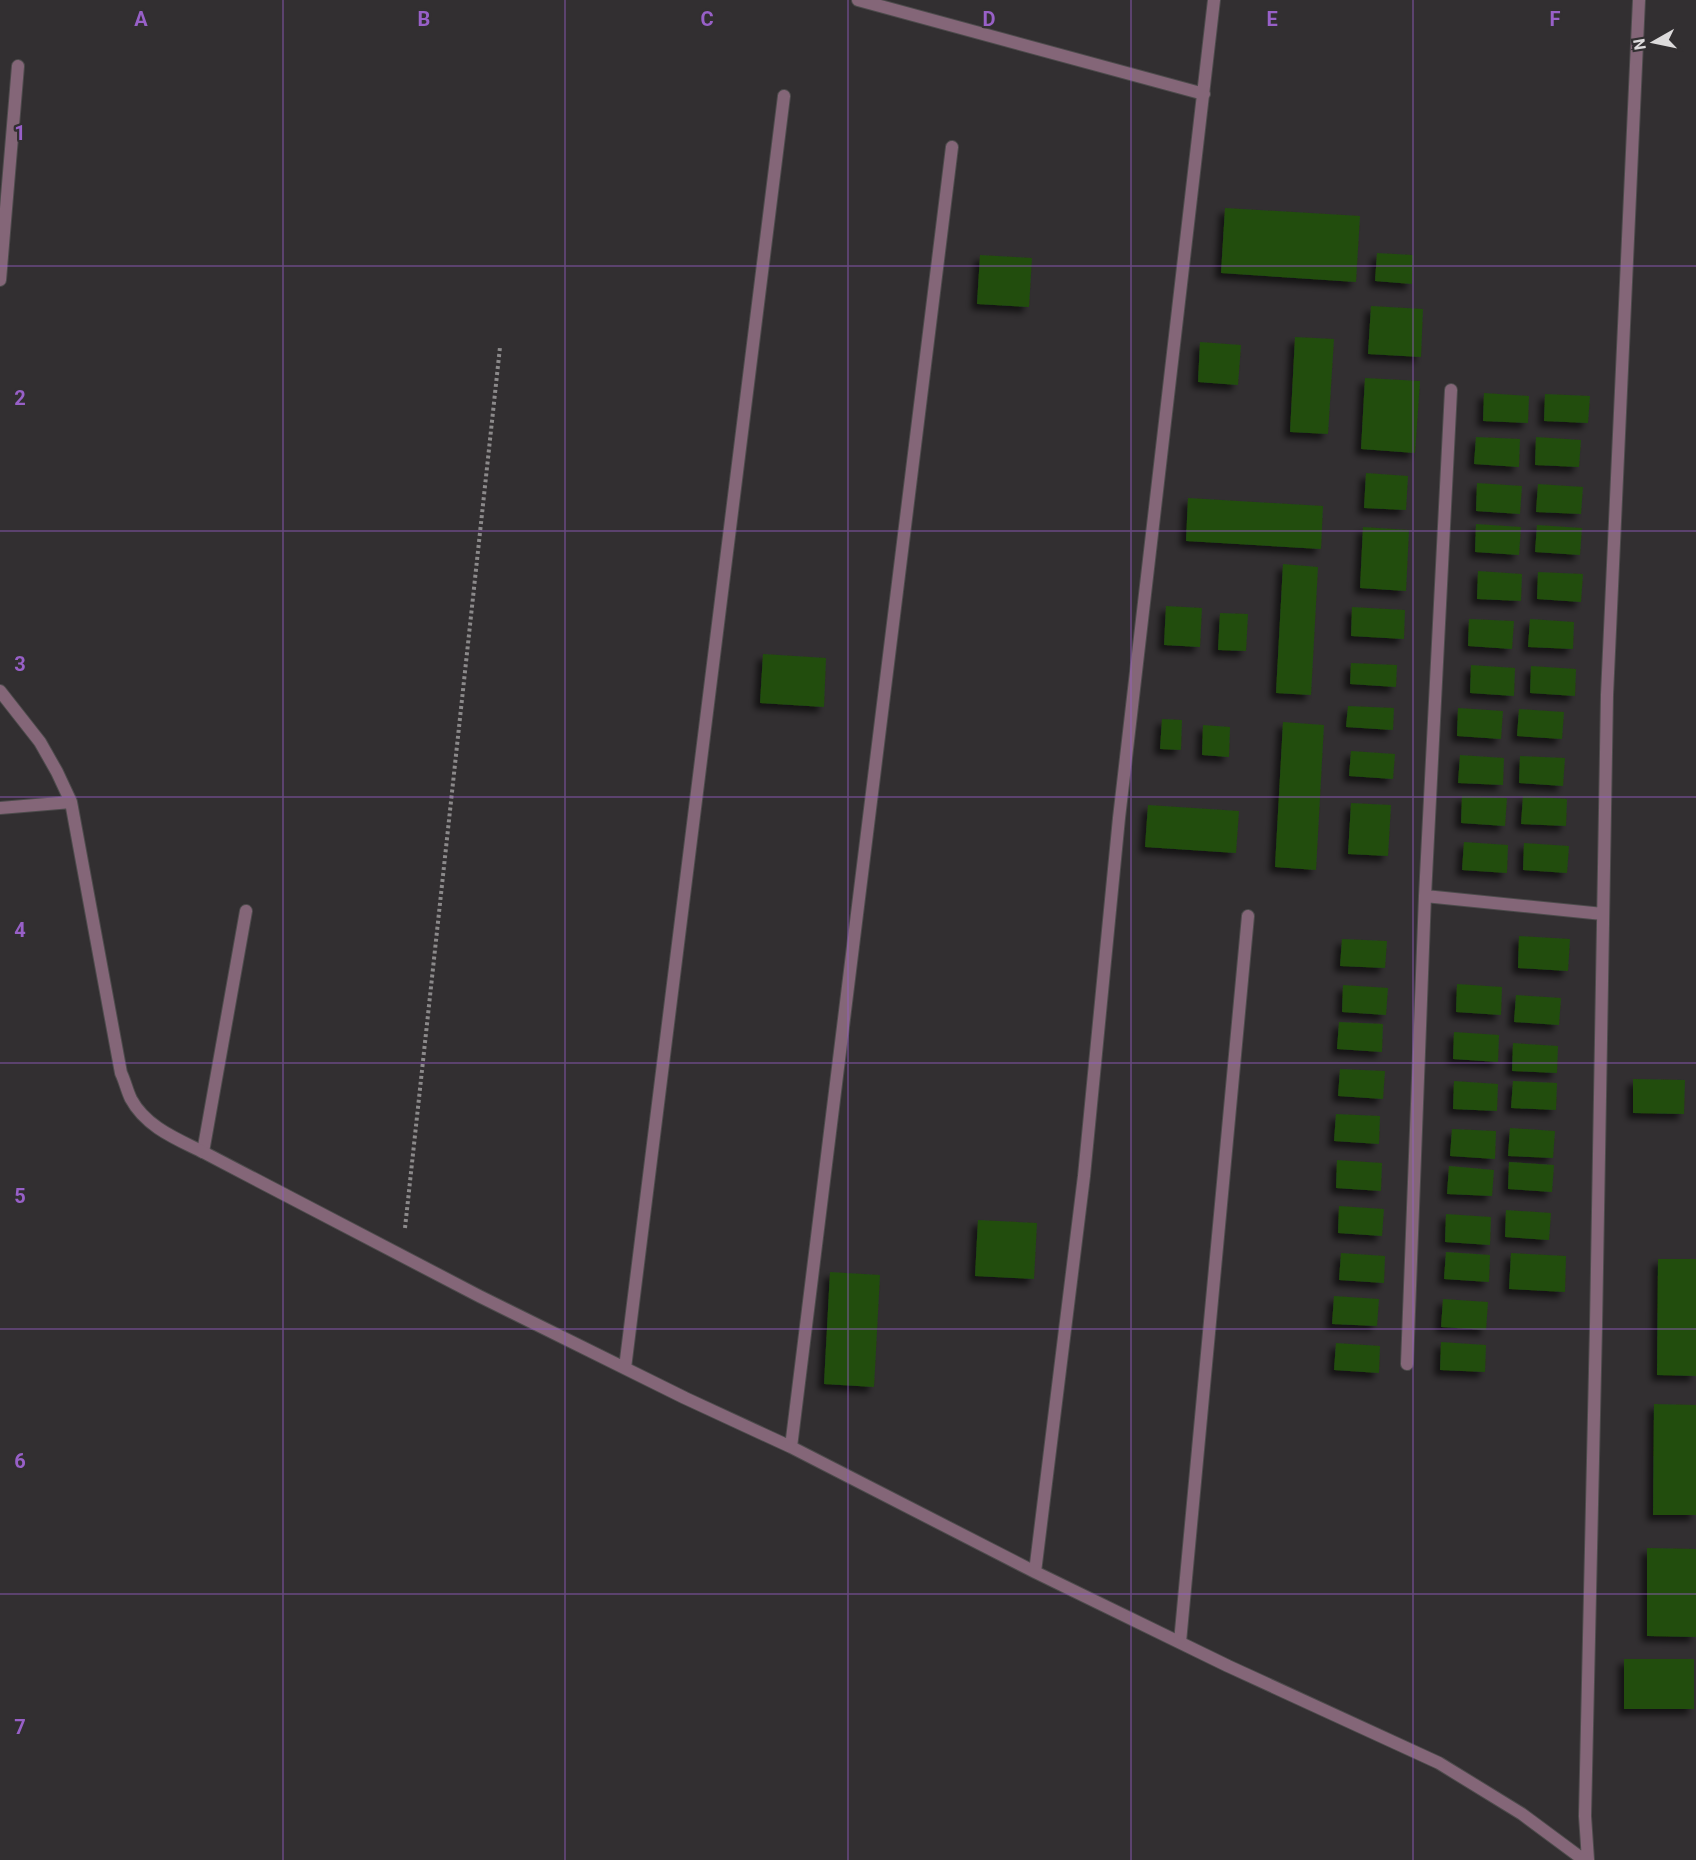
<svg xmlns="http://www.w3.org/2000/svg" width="1696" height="1860" viewBox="0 0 1696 1860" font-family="Roboto,sans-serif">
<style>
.building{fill:#214d0f;filter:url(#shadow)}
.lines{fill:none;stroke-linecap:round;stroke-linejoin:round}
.service-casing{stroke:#4d4b4c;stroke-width:14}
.minor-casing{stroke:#4d4b4c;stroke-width:14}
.path{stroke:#8c8a8b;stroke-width:4;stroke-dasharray:3 3;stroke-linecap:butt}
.service{stroke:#846678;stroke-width:12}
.minor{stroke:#846678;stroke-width:12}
.grid{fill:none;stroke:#9860c8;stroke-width:1.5;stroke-opacity:0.55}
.grid-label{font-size:20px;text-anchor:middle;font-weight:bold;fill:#9860c8;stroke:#322f31;stroke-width:4.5;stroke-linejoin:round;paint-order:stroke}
</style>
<defs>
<filter id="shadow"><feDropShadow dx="-5.5" dy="5.5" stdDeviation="3" flood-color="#0009"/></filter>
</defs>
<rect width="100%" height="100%" fill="#322f31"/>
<path class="building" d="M1225,208l135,8 -4,66 -135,-9z
M1377,253l36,2 -1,29 -37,-3z
M980,255l52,3 -3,49 -52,-3z
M1371,306l52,3 -2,48 -53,-3z
M1295,337l39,2 -6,95 -38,-2z
M1200,342l41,3 -3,40 -40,-3z
M1365,378l55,3 -5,72 -54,-4z
M1484,393l45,3 -1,27 -45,-2z
M1545,394l45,2 -2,27 -44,-2z
M1476,437l44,2 -1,28 -45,-3z
M1536,437l45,3 -2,27 -44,-2z
M1366,473l42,3 -2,34 -42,-2z
M1477,483l45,3 -2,28 -44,-3z
M1538,484l45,3 -2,27 -45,-2z
M1188,498l135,8 -2,43 -135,-8z
M1476,524l45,3 -2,28 -44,-3z
M1537,525l45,3 -2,27 -45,-3z
M1363,527l46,3 -3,61 -46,-3z
M1283,564l35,3 -7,128 -35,-2z
M1478,571l44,3 -1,27 -44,-2z
M1538,572l45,2 -2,28 -44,-3z
M1166,606l36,2 -2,39 -36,-2z
M1352,607l53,3 -1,29 -53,-3z
M1220,613l28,1 -2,37 -28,-1z
M1469,619l45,2 -2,28 -44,-3z
M1530,619l44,3 -1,27 -45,-2z
M763,654l63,4 -2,49 -64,-4z
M1351,663l46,2 -1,22 -46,-3z
M1471,665l44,3 -1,28 -44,-3z
M1531,666l45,3 -1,27 -45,-3z
M1348,706l46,2 -1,22 -47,-3z
M1458,708l45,3 -2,28 -44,-3z
M1519,709l45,3 -2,27 -45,-3z
M1162,719l20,1 -1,30 -21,-1z
M1283,722l41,3 -8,145 -41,-3z
M1203,725l27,2 -1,30 -27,-2z
M1351,751l44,3 -2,25 -44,-3z
M1460,755l44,3 -1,27 -45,-2z
M1520,756l45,2 -2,28 -44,-3z
M1462,796l45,2 -2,28 -44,-3z
M1523,796l44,3 -1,27 -45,-2z
M1351,803l40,2 -3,51 -40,-2z
M1148,805l91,6 -3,42 -91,-6z
M1464,842l44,3 -1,28 -45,-3z
M1524,843l45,3 -2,27 -44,-3z
M1519,936l51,3 -2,32 -50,-3z
M1342,939l45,2 -2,27 -45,-2z
M1457,984l45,3 -1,28 -45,-3z
M1343,985l45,3 -2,27 -44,-3z
M1516,995l45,3 -2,27 -45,-3z
M1339,1022l44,2 -1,28 -45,-3z
M1454,1032l45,3 -1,27 -45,-3z
M1513,1043l45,3 -1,27 -45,-2z
M1340,1069l45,2 -2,28 -45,-3z
M1633,1079l52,1 -1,34 -51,-1z
M1454,1081l44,3 -1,27 -44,-2z
M1513,1081l44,2 -1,27 -45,-2z
M1336,1114l44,2 -1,28 -45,-3z
M1510,1128l45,3 -2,27 -45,-2z
M1452,1129l44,2 -1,28 -45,-3z
M1337,1160l45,3 -1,28 -45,-3z
M1509,1162l45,3 -2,27 -44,-3z
M1449,1166l45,4 -2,26 -45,-2z
M1339,1206l45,3 -2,27 -44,-3z
M1506,1210l45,3 -2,27 -44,-3z
M1446,1214l45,3 -1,28 -45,-3z
M978,1220l59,3 -3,56 -59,-3z
M1446,1252l44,3 -1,27 -45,-3z
M1341,1253l44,3 -1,27 -45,-3z
M1511,1253l55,3 -1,36 -56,-3z
M1658,1259h38v117l-39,-1z
M830,1272l50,3 -6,112 -50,-3z
M1334,1296l45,3 -2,27 -45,-2z
M1443,1299l45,3 -2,28 -45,-3z
M1441,1342l45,3 -1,27 -45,-2z
M1336,1343l44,3 -1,27 -45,-3z
M1654,1404l42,1v110h-43z
M1647,1548l49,1v88l-49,-1z
M1624,1659h70v50h-70z"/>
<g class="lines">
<defs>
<path id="service" d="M0,280l18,-214
M203,1152l43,-241"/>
<path id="minor" d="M858,0l346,94
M0,691l40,51 17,30 14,30 50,271c4,8 6,18 10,26 15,28 46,40 72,53l276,144 206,102 106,49 244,125 193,94 211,97 83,51 62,46
M0,808l71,-6
M1425,896l178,18
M1407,1364l18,-468 26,-506
M625,1368l159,-1272
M791,1447l161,-1300
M1035,1572l49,-396 35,-358 95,-818
M1180,1642l68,-726
M1588,1860l-3,-44 11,-490 11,-631 32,-695"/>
</defs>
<use href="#service" class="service-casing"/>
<use href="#minor" class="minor-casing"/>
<path class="path" d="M405,1228l95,-881"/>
<use href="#service" class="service"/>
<use href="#minor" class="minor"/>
</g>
<path class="grid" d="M283,0v1860M565,0v1860M848,0v1860M1131,0v1860M1413,0v1860M0,266h1696M0,531h1696M0,797h1696M0,1063h1696M0,1329h1696M0,1594h1696"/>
<g class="grid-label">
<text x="141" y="26">A</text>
<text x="424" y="26">B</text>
<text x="707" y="26">C</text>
<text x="989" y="26">D</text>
<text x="1272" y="26">E</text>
<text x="1555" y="26">F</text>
<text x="20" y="140">1</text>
<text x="20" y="405">2</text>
<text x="20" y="671">3</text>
<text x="20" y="937">4</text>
<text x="20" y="1203">5</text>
<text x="20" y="1468">6</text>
<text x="20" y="1734">7</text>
</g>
<g transform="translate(1654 42) rotate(261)" stroke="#322f31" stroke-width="4.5" paint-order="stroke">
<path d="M0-4.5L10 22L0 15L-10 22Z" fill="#dddbdc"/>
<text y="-9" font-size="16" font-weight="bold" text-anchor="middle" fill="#dddbdc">N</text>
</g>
</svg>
